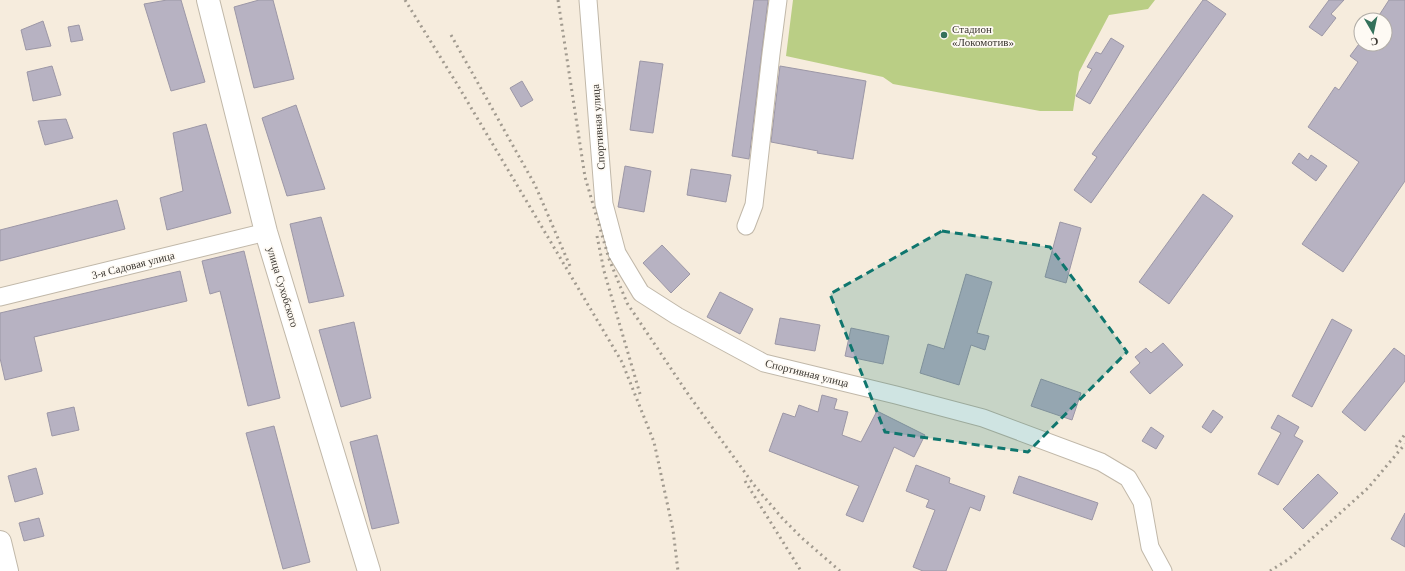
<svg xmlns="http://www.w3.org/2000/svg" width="1405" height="571" viewBox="0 0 1405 571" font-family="Georgia,serif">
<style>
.green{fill:#bace85}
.building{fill:#b7b2c2;stroke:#9c97a6}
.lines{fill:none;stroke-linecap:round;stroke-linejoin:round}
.minor-casing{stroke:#c1b8a9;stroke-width:19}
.tertiary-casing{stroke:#c1b8a9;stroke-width:24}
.minor{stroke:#fff;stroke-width:17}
.tertiary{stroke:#fff;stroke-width:22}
.rail{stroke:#a19a8f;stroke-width:3;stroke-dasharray:2 4;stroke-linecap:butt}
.marked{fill:#0f766e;fill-opacity:0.2;stroke:#0f766e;stroke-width:3;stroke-dasharray:8 5;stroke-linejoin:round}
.poi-dot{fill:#34715b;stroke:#fefaf4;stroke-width:1.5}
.labels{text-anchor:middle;stroke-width:3.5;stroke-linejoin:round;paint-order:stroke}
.poi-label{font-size:11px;fill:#3a3630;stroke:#fefaf4;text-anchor:start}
.street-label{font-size:11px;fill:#3a3630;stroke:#fefaf4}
</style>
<rect width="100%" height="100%" fill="#f6ecdd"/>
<path class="green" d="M793,0h362l-7,9 -39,6 -30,57 -6,39h-33l-147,-27 -10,-7 -97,-21z"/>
<path class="building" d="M167,0h14l24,82 -34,9 -27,-87z
M259,0h14l21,79 -40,9 -20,-81z
M754,0h14l-19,159 -17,-3z
M1203,0h3l20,14 -135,189 -17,-13 23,-33 -5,-3z
M1329,0h15l-13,14 5,4 -14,18 -13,-9z
M1389,0h16v181l-62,91 -41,-28 57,-82 -51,-35 27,-40 4,3 19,-28 -8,-6 9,-12h26v-24h-9z
M43,21l8,25 -25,4 -5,-20z
M79,25l4,15 -12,2 -3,-15z
M1111,38l13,8 -34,58 -14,-8 16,-27 -5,-2 9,-15 5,2z
M640,61l23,3 -10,69 -23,-3z
M52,66l9,29 -28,6 -6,-29z
M780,66l86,15 -13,78 -36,-6 1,-2 -47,-9z
M522,81l11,19 -12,7 -11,-19z
M296,105l29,84 -38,7 -25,-78z
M66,119l7,19 -28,7 -7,-24z
M206,124l25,89 -64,17 -7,-32 23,-7 -10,-58z
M1299,153l9,7 3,-5 16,11 -11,15 -24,-18z
M625,166l26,5 -7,41 -26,-5z
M691,169l40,6 -5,27 -39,-7z
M1203,194l30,22 -64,88 -30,-22z
M117,200l8,29 -125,32v-31z
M321,217l23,79 -35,7 -19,-79z
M1060,222l21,6 -15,55 -21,-6z
M662,245l28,29 -19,19 -28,-30z
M244,251l36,147 -32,8 -28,-115 -10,3 -8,-33z
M180,271l7,30 -153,36 8,34 -37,9 -5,-22v-45z
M966,274l26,8 -15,51 12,3 -4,14 -14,-5 -12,40 -39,-12 8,-29 16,5z
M720,292l33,17 -13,25 -33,-17z
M780,318l40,7 -5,26 -40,-7z
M1332,319l20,11 -40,77 -20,-11z
M354,322l17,76 -30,9 -22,-77z
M851,328l38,8 -6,28 -38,-8z
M1163,343l20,22 -33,29 -20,-22 10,-9 -5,-6 11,-9 5,5z
M1394,348l11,8v25l-40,50 -23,-19z
M1041,379l40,14 -9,27 -41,-14z
M822,395l15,4 -3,10 14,3 -6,23 19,7 16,-31 48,24 -11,22 -20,-10 -31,75 -17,-7 13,-29 -90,-35 14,-38 12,4 4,-12 19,7z
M74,407l5,23 -27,6 -5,-23z
M1213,410l10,7 -12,16 -9,-6z
M1278,415l21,12 -5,9 9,5 -25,44 -20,-11 23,-41 -10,-5z
M274,426l36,136 -27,7 -37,-136z
M1151,427l13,9 -8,13 -14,-8z
M377,435l22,88 -27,6 -22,-87z
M916,465l34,13 -1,5 36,13 -5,15 -10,-4 -24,64h-23l-10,-4 22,-57 -9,-3 3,-7 -23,-9z
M36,468l7,26 -28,8 -7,-26z
M1318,474l20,19 -35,36 -20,-20z
M1019,476l79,27 -6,17 -79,-27z
M1405,513v34l-14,-8z
M39,518l5,18 -20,5 -5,-18z"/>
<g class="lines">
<defs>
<path id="minor" d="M588,0l16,204 13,49 24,40 36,23 87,47 132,32 87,23 118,44 27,16 14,24 8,45 13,24
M746,226l8,-21 17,-151 7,-54
M0,297l266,-65"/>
<path id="tertiary" d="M208,0l58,232 103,339
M0,542l7,29"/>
</defs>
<use href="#minor" class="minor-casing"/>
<use href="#tertiary" class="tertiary-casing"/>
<use href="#minor" class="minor"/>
<use href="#tertiary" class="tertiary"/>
<path class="rail" d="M405,0l52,84 165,278 32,80 19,88 5,41
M558,0l27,177 24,82 18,44 61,91 66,91 29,34 19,19 38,33
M451,35l84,150 35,81
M597,236l7,35 36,123
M1396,447l9,-13
M745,481l56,90
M1270,571l19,-12 79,-71 37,-44"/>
</g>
<path class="marked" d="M942,231l108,16 77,105 -99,100 -143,-20 -55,-138z"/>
<circle class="poi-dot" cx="944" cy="35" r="4"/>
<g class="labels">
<g class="poi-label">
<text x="952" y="33">Стадион<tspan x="952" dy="13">«Локомотив»</tspan></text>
</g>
<g class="street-label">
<text transform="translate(598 127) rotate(-94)" y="4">Спортивная улица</text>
<text transform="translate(133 265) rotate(-14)" y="4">3-я Садовая улица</text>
<text transform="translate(283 287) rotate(73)" y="4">улица Сухобского</text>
<text transform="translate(807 373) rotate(14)" y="4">Спортивная улица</text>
</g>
</g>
<g transform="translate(1373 32) rotate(171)"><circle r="19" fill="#fefaf4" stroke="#b0aca6"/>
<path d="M0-3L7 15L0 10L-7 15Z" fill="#34715b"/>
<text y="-6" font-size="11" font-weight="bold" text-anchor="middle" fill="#3a3630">С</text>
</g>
</svg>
